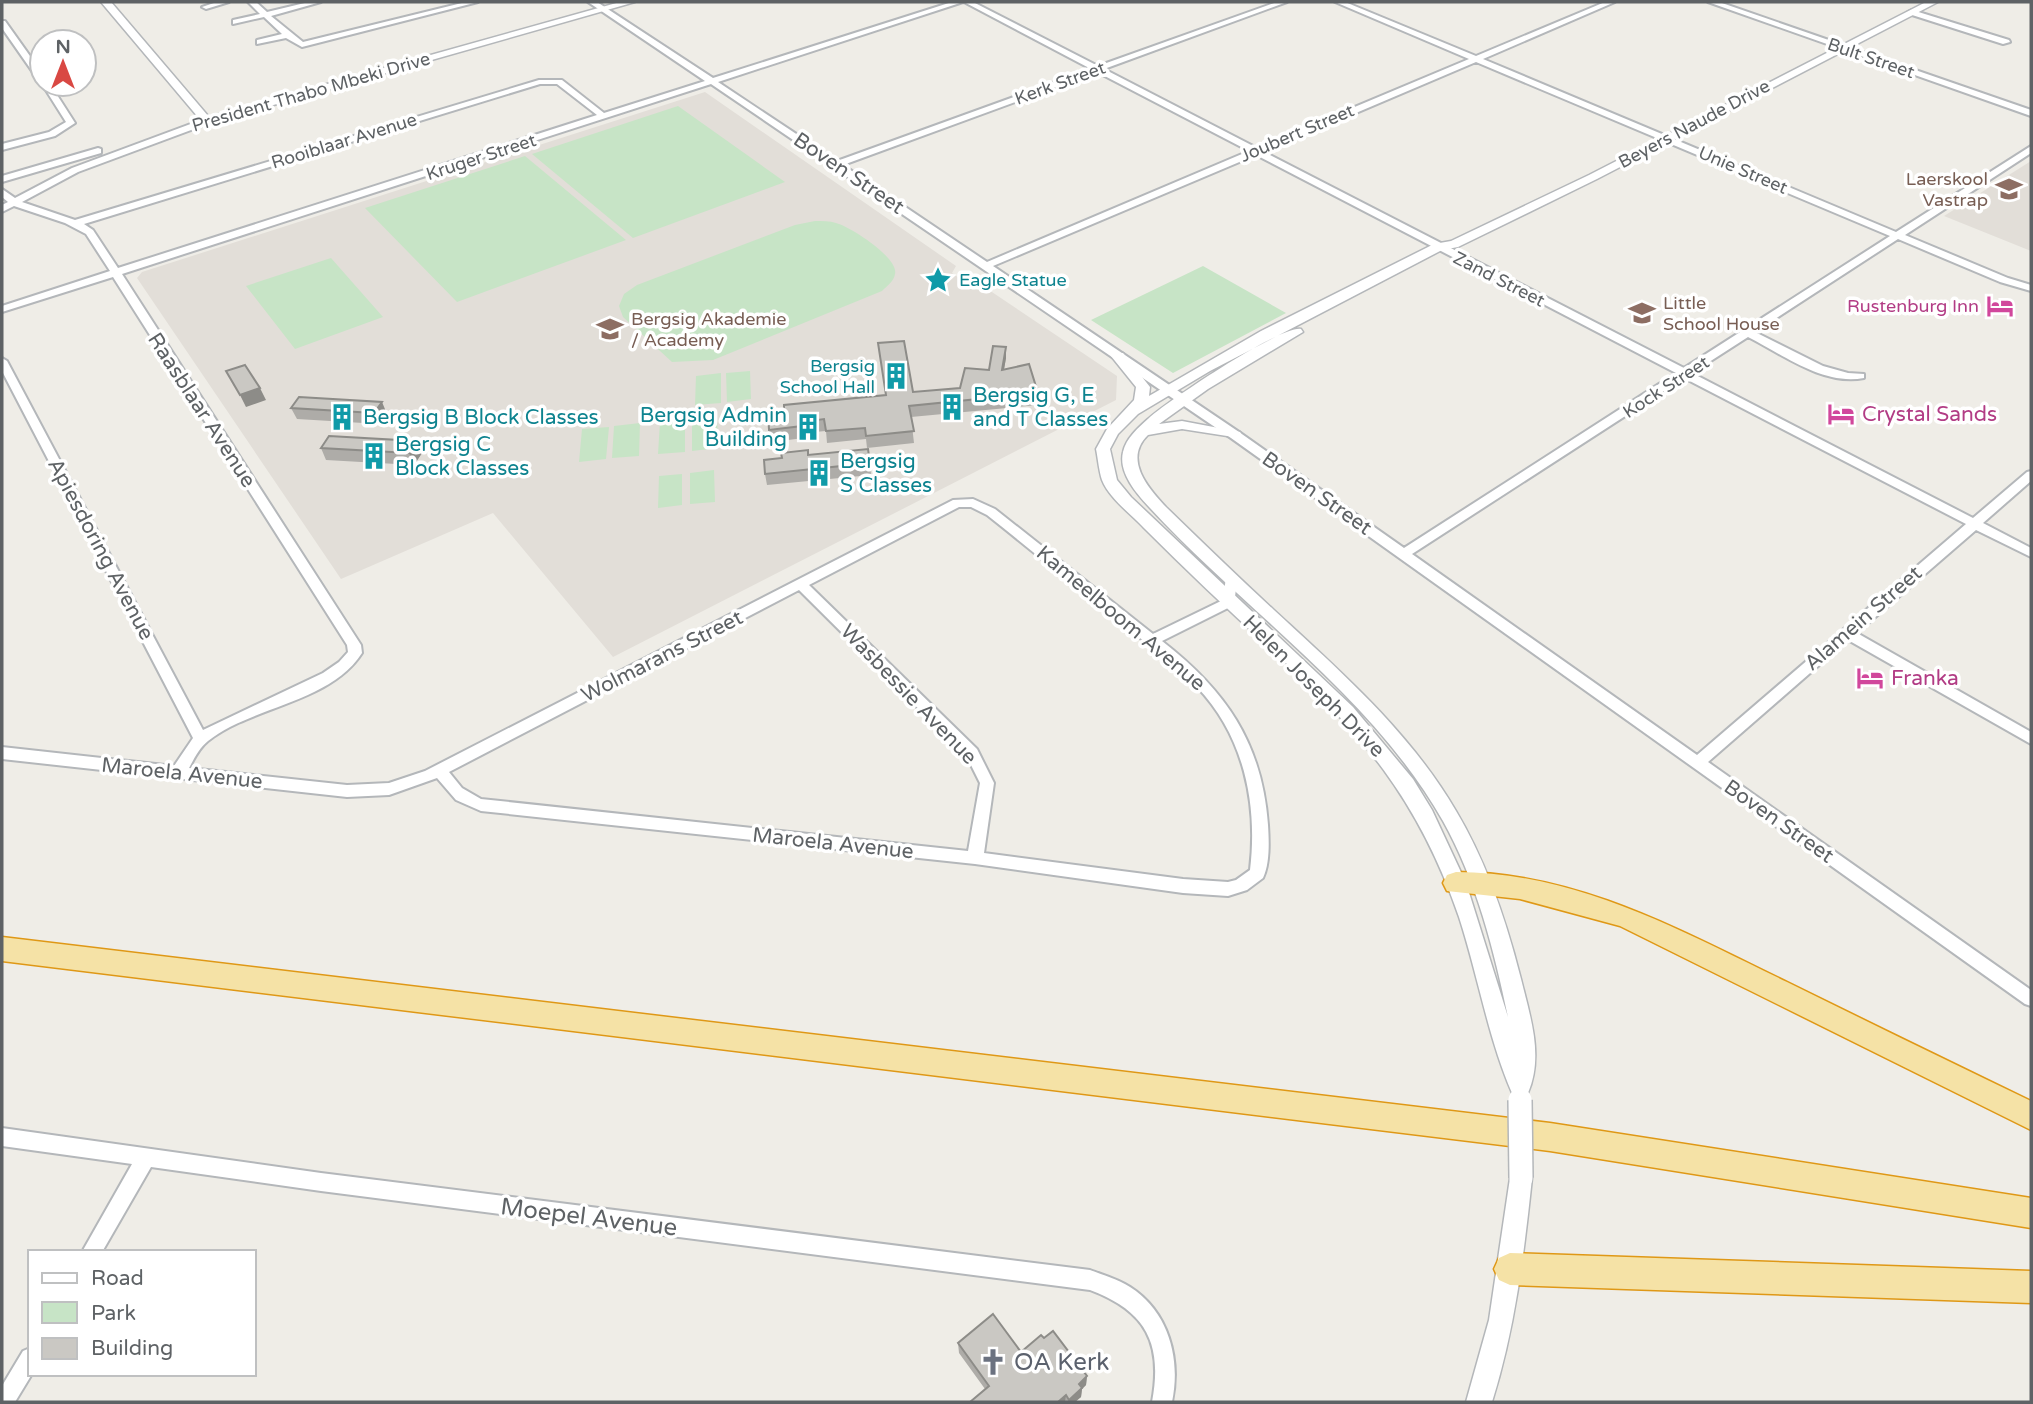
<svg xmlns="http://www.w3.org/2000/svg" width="2033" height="1404" viewBox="0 0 2033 1404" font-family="'Varela Round',sans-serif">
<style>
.education{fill:#e2ded8}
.green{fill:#c7e4c6}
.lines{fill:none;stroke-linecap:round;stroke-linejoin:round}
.minor-casing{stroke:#b4b7ba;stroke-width:4}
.tertiary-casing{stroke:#b4b7ba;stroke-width:3}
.trunk-casing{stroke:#df9816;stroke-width:3}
.minor{fill:#fff;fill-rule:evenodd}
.tertiary{fill:#fff;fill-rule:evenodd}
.trunk{fill:#f5e2a6;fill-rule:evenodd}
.tertiary-bridge-casing{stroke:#b4b7ba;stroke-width:26;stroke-linecap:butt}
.tertiary-bridge{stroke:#fff;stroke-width:23}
.wall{fill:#aeaca8}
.shaded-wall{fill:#8d8c88}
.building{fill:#cac8c3;stroke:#8d8c88;stroke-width:2}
.labels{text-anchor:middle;stroke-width:7;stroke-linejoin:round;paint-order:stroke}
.far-street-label{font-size:18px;fill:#5e6265;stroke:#fff}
.far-education-label{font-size:18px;fill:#785e54;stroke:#fff;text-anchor:start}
.far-culture-label{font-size:18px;fill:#0d838f;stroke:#fff;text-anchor:start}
.far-hotel-label{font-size:18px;fill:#b23c85;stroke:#fff;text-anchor:end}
.street-label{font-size:21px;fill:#5e6265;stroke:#fff}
.culture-label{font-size:21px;fill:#0d838f;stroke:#fff;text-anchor:start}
.hotel-label{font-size:21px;fill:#b23c85;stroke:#fff;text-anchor:start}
.near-street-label{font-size:24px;fill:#5e6265;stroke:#fff}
.near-worship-label{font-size:24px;fill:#5b616d;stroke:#fff;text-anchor:start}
</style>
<rect width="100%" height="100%" fill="#efede7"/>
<path class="education" d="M705,92l251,174 -4,7 14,10 11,-1 140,94 -1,24 -503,257 -120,-144 -152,66 -204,-301 5,-6z
M2031,161v90l-87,-35z"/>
<path class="green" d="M678,106l107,76 -152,56 -101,-84z
M525,156l101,84 -169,62 -92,-94z
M815,221c7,0 15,0 21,2 15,4 63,35 59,51 -1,7 -8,12 -13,17l-169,69 -41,2 -49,-45 -4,-11 5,-12 13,-9 158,-60z
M331,258l52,59 -88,32 -49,-63z
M1203,266l83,47 -113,60 -82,-53z
M750,371l1,28 -24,3 -1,-29z
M721,373v30l-26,2 1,-29z
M717,416l1,32 -26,3v-33z
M685,419v33l-27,2 2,-32z
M640,423l-1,33 -27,2 2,-32z
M609,427l-3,32 -27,3 3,-33z
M714,470l1,32 -25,2v-31z
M682,474v31l-24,3 1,-32z"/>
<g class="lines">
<defs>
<path id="minor" d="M217,2h12l-23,7 -4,-2z
M248,2h8l11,10 42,-10h12l-50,14 32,26 163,-40h12l-176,45 -16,-9 -29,6v-4l25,-6 -18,-17 -31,7v-4l27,-6z
M588,2h9l116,76 239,-76h11l-245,80 119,79 254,-92 -127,-67h9l125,64 179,-64h10l-183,67 153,79 212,-89 -134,-57h10l131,54 129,-54h10l-132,57 413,173 135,-86v7l-126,82 103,43 23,7v6l-31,-9 -102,-43 -143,93 68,34 25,7 16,1v4c-41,8 -82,-24 -116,-41l-56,36 281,145 54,-46 4,-1v10l-48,42 48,25v9l-55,-27 -119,103 174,99v12l-183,-104 -140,122 323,228v16l-6,-2 -794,-566 -520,-354 -589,190 239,371 1,8c-32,50 -110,53 -154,88 -9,7 -14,18 -19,27l158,17 42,-2 36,-12 528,-271 20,-1 22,10 158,125 70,-34 3,-23h10l1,3 -3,25 -72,36c63,49 100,101 106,184 1,16 2,38 -5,53l-16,12 -19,6 -45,-3 -208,-29 -494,-53 -25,-11 -19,-22 -48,17 -42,2 -345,-38v-12l172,19 19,-28 -191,-367v-13l5,3 196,369 120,-57 16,-11 9,-10 -1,-7 -234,-368 -111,35v-6l108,-35 -24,-37 -21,-11 -51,-17 -12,6v-7l6,-3 -6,-5v-8l13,9 57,-30 132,-49h6v4l-132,49 -56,30 53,18 464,-140h23l42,33 101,-32zM1476,62l414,174 -206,132 -420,-216zM1097,72l152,79 -262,111 -144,-97zM540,84h17l40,31 -479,153 -25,-38 -9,-6zM1256,155l420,218 -272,175 -165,-116 -246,-166zM1684,378l282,146 -269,231 -285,-201zM959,507h12l16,8c44,35 88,71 132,107 27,21 55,40 78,65 47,49 61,117 53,183l-14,10 -8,2 -45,-3 -199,-26 10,-70 -17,-34 -168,-164zM799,590l168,167 13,26 -12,68 -487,-52 -19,-11 -13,-16z
M1708,2h11l312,108v6z
M1912,10l97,30 1,2 -7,2 -94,-30 -1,-2z
M2,21h3l37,52v8h-3l-37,-53z
M42,84h8l25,39 -20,13 -53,14v-6l47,-12 17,-10z
M98,148l3,1v4l-99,29v-6z
M2,1128l319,45 769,97c13,5 28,9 40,17 39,25 51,72 42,115h-20c11,-59 -6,-91 -62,-112l-769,-99 -170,-24 -49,85h-20l50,-88 -130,-18z
M30,1348v26h2l-17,28h-13v-16l21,-35z"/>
<path id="tertiary" d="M101,2h10l98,115 411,-115h15l-428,122 -4,-1z
M1926,2h12l-341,177 -139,68 -16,3 -232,121 -72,43 -20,20 -8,15 7,31 14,17 222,210 60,72 19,31 34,73 42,134c-14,-67 -31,-135 -65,-196 -71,-125 -197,-209 -293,-313 -13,-14 -32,-35 -27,-56 3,-14 16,-25 26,-34 19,-17 132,-93 152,-89l2,3 -95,57 -49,35 23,-3 58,11 2,3 -2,3 -58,-9 -34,6c-25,24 0,53 18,72 36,35 72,70 108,103 66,61 136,122 182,201 31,52 50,109 65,168 9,37 23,77 7,114l-8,3 -8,-3c-24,-55 -34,-118 -53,-176 -41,-119 -98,-185 -189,-269 -43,-39 -85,-79 -126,-120 -13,-14 -35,-30 -42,-48 -3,-9 -4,-21 -6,-31l11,-20 27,-29 2,-13 -25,-31 2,-3h10l27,34 -1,9 112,-65 173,-87 17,-3 138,-66z
M1521,1167l8,3 3,8c-8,76 -17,151 -40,224h-26l23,-82 21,-142 3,-8z"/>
<path id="trunk" d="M1456,872c121,0 225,59 331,110 81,40 163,80 244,119v29l-411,-204 -100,-27 -73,-8 -4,-8 4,-8z
M2,937l1548,186 481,75v30l-481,-77 -1548,-190z
M1510,1253l521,18v32l-521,-18 -11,-5 -5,-11 5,-11z"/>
</defs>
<use href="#minor" class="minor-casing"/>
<use href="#tertiary" class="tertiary-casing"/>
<use href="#trunk" class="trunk-casing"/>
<use href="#minor" class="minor"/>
<use href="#tertiary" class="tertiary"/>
<use href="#trunk" class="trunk"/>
<defs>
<path id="tertiary-bridge" d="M1520,1100l1,78"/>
</defs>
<use href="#tertiary-bridge" class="tertiary-bridge-casing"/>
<use href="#tertiary-bridge" class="tertiary-bridge"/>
</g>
<path class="wall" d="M878,343l35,49 47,-4 29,-18 17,-23v11l-2,11 34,24v12l-127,12 3,26 -47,5 -1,-9 -39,4 -1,-12 -23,2 1,5 -32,4 -3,-12 117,-35z
M299,397l88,17 -7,10 -83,-5 -6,-11z
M321,448l101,5 -8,12 -88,-5z
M808,455l62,8 1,12 -104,10 -2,-11z
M1044,1338l43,38 -1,9 -4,4 -1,8 -6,5h-105l15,-13 -26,-36 -1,-10 63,9z"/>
<path class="shaded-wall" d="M1006,347v11l-4,23v-11z
M260,388l6,12 -20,7 -6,-12z
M382,402l5,12 -7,10 -6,-11z
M416,441l6,12 -8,12 -5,-12z
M1087,1376l-1,9 -4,4 -1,8 -6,5h-6v-2l10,-16z
M1066,1395l-1,7h-7z"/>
<path class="building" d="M904,341l9,51 47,-4 5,-20 24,2 4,-24 13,1 -4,23 27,-6 9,29 -129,13 5,25 -48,5 -1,-8 -39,3 -2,-12 -22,3v4l-33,4 -1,-19 16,-2v-4l102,-10 -8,-52z
M245,365l15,23 -20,7 -14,-24z
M299,397l83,5 -8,11 -83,-5z
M329,436l87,5 -7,12 -88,-5z
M868,449l2,14 -105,11 -1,-14 18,-2 -1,-5 27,-3v5z
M993,1314l28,38 20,-17 3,3 9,-7 34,45 -8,8 3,4 -13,12 -3,-5 -8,7h-88l19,-16 -31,-43z"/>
<defs>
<symbol id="school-bare" viewBox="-9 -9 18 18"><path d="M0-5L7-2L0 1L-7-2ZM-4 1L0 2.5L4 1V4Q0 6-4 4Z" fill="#8d6e63" stroke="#fff" stroke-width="2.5" paint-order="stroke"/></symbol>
<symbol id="sight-bare" viewBox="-9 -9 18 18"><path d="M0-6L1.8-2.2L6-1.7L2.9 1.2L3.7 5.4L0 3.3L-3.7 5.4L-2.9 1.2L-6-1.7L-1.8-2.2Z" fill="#0f9aa8" stroke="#fff" stroke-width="2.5" paint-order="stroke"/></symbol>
<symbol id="hotel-bare" viewBox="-9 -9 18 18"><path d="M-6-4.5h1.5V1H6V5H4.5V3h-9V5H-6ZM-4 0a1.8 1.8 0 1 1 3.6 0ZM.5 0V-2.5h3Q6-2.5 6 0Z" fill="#d1479c" stroke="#fff" stroke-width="2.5" paint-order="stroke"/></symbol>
<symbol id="building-bare" viewBox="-9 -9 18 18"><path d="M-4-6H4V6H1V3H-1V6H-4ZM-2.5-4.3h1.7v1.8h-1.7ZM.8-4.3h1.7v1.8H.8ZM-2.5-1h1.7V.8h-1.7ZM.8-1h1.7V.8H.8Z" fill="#0f9aa8" stroke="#fff" stroke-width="2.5" paint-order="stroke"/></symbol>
<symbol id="church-bare" viewBox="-9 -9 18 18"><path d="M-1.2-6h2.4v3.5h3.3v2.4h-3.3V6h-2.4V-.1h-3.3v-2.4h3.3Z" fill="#6b7280" stroke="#fff" stroke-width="2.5" paint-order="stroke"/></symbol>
</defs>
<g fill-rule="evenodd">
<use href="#school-bare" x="1990" y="170" width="38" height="38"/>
<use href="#sight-bare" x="919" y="261" width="38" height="38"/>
<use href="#hotel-bare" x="1981" y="287" width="38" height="38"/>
<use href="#school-bare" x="1623" y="294" width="38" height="38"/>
<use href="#school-bare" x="591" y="310" width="38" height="38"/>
<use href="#building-bare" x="877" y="357" width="38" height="38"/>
<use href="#building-bare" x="933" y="388" width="38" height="38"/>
<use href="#hotel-bare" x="1822" y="395" width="38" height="38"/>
<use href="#building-bare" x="323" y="398" width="38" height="38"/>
<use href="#building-bare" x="789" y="408" width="38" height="38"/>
<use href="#building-bare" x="355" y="437" width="38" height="38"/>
<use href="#building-bare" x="800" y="454" width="38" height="38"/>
<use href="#hotel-bare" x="1851" y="659" width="38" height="38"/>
<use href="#church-bare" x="974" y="1343" width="38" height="38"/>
</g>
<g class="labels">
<g class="far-street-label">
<text transform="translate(1871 58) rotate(19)" y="6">Bult Street</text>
<text transform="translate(1060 83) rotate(-20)" y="6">Kerk Street</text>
<text transform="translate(311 92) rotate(-16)" y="6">President Thabo Mbeki Drive</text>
<text transform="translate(1694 124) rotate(-28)" y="6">Beyers Naude Drive</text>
<text transform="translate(1297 133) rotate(-23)" y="6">Joubert Street</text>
<text transform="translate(344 141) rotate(-17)" y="6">Rooiblaar Avenue</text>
<text transform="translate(481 157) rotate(-18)" y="6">Kruger Street</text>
<text transform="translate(1743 170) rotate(23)" y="6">Unie Street</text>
<text transform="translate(1499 279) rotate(27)" y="6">Zand Street</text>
<text transform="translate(1666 387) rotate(-33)" y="6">Kock Street</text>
</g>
<g class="far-education-label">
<text x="1988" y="185" text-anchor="end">Laerskool<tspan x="1988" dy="21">Vastrap</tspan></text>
<text x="1663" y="309">Little<tspan x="1663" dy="21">School House</tspan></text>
<text x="631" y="325">Bergsig Akademie<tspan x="631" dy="21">/ Academy</tspan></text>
</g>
<g class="far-culture-label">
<text x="959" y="286">Eagle Statue</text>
<text x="875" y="372" text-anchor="end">Bergsig<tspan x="875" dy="21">School Hall</tspan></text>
</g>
<g class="far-hotel-label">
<text x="1979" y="312">Rustenburg Inn</text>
</g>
<g class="street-label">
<text transform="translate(849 173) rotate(34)" y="7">Boven Street</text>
<text transform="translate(202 410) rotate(57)" y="7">Raasblaar Avenue</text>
<text transform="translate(1317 493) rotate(35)" y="7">Boven Street</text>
<text transform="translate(101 549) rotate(62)" y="7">Apiesdoring Avenue</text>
<text transform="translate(1121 618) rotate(40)" y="7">Kameelboom Avenue</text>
<text transform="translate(1863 618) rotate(-41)" y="7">Alamein Street</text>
<text transform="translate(662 656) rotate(-27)" y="7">Wolmarans Street</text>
<text transform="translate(1314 686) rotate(45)" y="7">Helen Joseph Drive</text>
<text transform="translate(909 694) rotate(46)" y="7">Wasbessie Avenue</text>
<text transform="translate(182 773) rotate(6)" y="7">Maroela Avenue</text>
<text transform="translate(1779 821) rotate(35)" y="7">Boven Street</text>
<text transform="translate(833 843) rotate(6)" y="7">Maroela Avenue</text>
</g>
<g class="culture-label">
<text x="973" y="402">Bergsig G, E<tspan x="973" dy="24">and T Classes</tspan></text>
<text x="787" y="422" text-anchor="end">Bergsig Admin<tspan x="787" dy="24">Building</tspan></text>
<text x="363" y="424">Bergsig B Block Classes</text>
<text x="395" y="451">Bergsig C<tspan x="395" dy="24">Block Classes</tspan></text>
<text x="840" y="468">Bergsig<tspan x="840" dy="24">S Classes</tspan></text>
</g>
<g class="hotel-label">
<text x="1862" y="421">Crystal Sands</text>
<text x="1891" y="685">Franka</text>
</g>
<g class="near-street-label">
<text transform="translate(589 1217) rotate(7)" y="8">Moepel Avenue</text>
</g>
<g class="near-worship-label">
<text x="1014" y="1370">OA Kerk</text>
</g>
</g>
<rect width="2033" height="1404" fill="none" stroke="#5e6265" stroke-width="7"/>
<rect x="28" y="1250" width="228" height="126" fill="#ffffff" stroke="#bfc0c1" stroke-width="2"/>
<rect x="42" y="1273" width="35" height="10" fill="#ffffff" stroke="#bfc0c1" stroke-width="2"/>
<text x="91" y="1285" font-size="21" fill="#5e6265">Road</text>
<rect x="42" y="1302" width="35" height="21" fill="#c7e4c6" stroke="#bfc0c1" stroke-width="2"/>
<text x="91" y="1320" font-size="21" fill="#5e6265">Park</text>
<rect x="42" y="1338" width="35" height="21" fill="#cac8c3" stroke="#bfc0c1" stroke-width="2"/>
<text x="91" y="1355" font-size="21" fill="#5e6265">Building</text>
<g transform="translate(63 63)"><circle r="33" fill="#ffffff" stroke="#bfc0c1" stroke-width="2"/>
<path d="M0-5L12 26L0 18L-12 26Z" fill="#d94843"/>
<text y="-10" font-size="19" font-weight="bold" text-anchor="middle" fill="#5e6265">N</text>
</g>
</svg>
